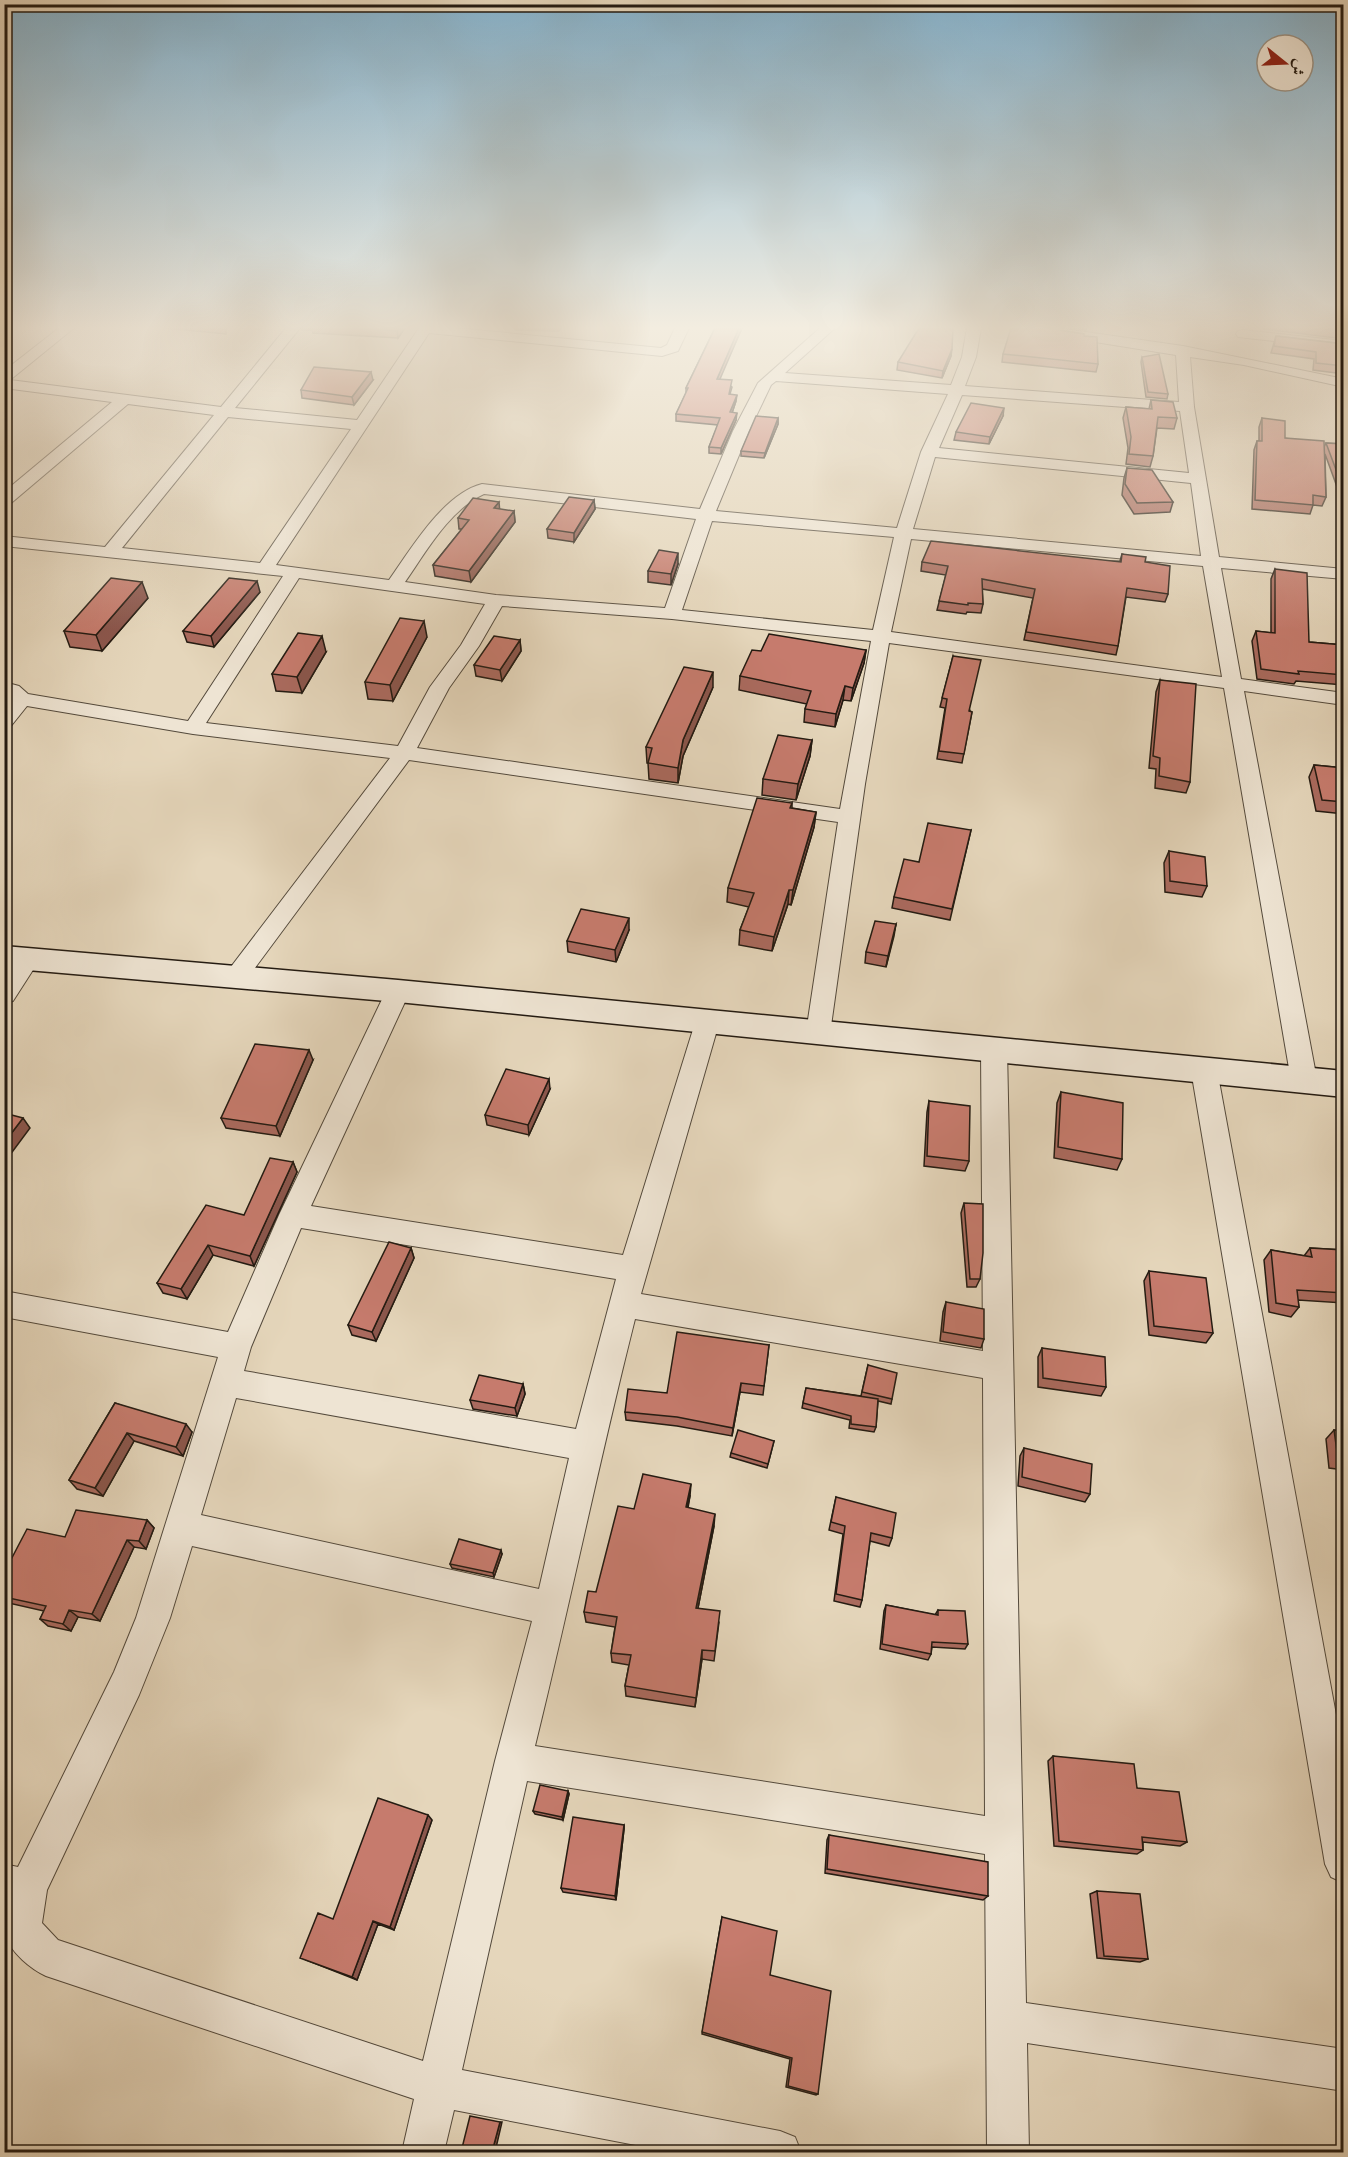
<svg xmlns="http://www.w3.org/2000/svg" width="1348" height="2157" viewBox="0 0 1348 2157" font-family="'IM FELL Double Pica',Amiri,serif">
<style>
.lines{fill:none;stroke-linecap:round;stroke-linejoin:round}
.minor-casing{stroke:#544a3c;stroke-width:2}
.secondary-casing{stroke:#241b12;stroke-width:3}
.minor{fill:#eee4d3;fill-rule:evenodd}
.secondary{fill:#eee4d3;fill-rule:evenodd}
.wall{fill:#aa6a5e;stroke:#241b12;stroke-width:1.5}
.shaded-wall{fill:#8b564c;stroke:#241b12;stroke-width:1.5}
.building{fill:#c67b6d;stroke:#241b12;stroke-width:1.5}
</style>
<rect width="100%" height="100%" fill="#e5d6bb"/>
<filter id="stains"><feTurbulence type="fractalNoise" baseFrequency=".00333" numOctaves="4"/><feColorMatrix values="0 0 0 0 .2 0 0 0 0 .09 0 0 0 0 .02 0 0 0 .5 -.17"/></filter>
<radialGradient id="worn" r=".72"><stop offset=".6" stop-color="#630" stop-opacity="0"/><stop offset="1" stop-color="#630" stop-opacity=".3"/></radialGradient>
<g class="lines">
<defs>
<path id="minor" d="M59,328h15l-64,52 211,27 65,-79h14l-65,80 122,12 62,-92h36l206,20 6,-3 8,-17h14l-11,23 -16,5 -233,-23 -153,232 113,15c22,-31 54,-86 93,-96l218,25 33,-78 25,-48 62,-55h15l-50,45 166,12 11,-28 5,-29h14l-5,29 -11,29 214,16 -3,-47 -143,-23 -7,-4h32l125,18 161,33v8l-100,-22 -54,-8 4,50 25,150 125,12v10l-123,-11 20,111 103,14v12l-100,-14 73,389 -4,7 -9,3 -9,-3 -4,-7 -67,-392 -335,-45 -24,141 -35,249 -3,7 -9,2 -9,-2 -3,-7 32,-211 -429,-62 -166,224 -8,3 -8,-3 -4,-6 4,-6 163,-214 -197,-24 -166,-28 -16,20 -7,2v-20l7,-8 -7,-6v-12l15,4 9,8 160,27 95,-145 -279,-30v-10l101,11 109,-132 -86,-11 -118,100 -6,2v-14l108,-90 -108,-14v-17zM776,381l172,13 -27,58 -24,76 -181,-17 33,-80 22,-46zM962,395l218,16 9,62 -250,-25zM228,417l123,12 -91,134 -138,-15zM935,457l256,26 10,73 -288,-27zM484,494l212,25 -31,89 -169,-13 -91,-13c21,-30 44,-72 79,-88zM712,521l182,16 -21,93 -191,-20zM911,539l292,27 19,111 -331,-45zM299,578l186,26 -24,41 -31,42 -32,59 -192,-23zM502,606l170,13 199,22 -31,168 -423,-61 32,-60 30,-42z
M1243,330l101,11v8l-106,-12 -2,-3 2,-3z
M28,951l8,2 4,6 -27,42 -9,3c0,-20 1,-47 24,-53z
M398,982l9,3 3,6 -99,215 312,49 72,-232 3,-7 9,-2 9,2 3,7 -78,271 342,57 -2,-303 4,-7 9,-3 9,3 4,7 19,955 318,46v42l-317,-48 2,109h-42l-2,-298 -458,-73 -65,289 318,61 15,6 6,15h-129l-218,-42 -10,42h-42l12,-53 -368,-123c-15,-7 -35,-23 -40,-40 -4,-10 -1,-23 1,-33l-3,-1v-38l14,3 96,-195 22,-54 82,-261 -214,-40v-26l224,41 51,-117 107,-224 3,-6zM301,1228l315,51 -40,150 -332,-58 7,-24zM635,1319l348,59 2,438 -450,-70c35,-142 64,-285 100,-427zM236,1398l333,60 -30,131 -338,-74zM192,1546l340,75 -37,140 -72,300 -365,-121 -16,-17 5,-33 92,-195 31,-77z
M1204,1060l9,3 4,7 127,688v125l-13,-6 -6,-13 -134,-794 4,-7z"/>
<path id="secondary" d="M4,946l394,34 946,91v26l-946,-95 -394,-34z"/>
</defs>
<use href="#minor" class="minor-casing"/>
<use href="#secondary" class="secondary-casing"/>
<use href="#minor" class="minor"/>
<use href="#secondary" class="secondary"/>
</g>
<path class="wall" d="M166,328h60v6z
M242,328h21l-2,1z
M301,328h104l-7,10 -85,-5 -1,-3h-10z
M514,328h47l-2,3 -44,-1z
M715,328h27l-23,51 13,8 -2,7 6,7 -4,12 4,7 -15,34 -12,-1v-6l9,-22 -42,-4v-7l10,-21v-5z
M1073,328h13v2z
M1264,328h80v11l-80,-10z
M1084,336l14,28 -2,8 -94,-10 1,-8z
M1276,336l68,8v30l-31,-4 1,-11 -43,-6z
M951,356l-9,22 -45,-8 1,-8z
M1142,357l26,37 -1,5 -21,-2 -5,-35z
M373,380l-19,25 -52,-7 -1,-8z
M1151,400l26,18 -3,11 -17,-1 -4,28 -3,11 -24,-3 2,-16 -5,-30 3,-11 23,2z
M1344,413v93l-19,-52 1,43 -4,9 -9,-1 -3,9 -58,-5 2,-59 3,-9h2v-14l3,-9 23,20 39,9 2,-4 16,1v-27z
M1003,416l-14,28 -35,-4 2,-8z
M778,418v6l-14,34 -23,-2v-5z
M1127,468l46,34 -3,10 -36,2 -12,-19 2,-17z
M594,500l1,9 -21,33 -26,-4 -1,-9z
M514,511l1,11 -44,60 -36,-6 -2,-11 29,-36h-3l-1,-11z
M1122,554l23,8 23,32 -3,8 -39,-5 -8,49 -2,9 -92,-15 9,-42 -51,-9 1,15 -2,9 -14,-1 -1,2 -29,-4 9,-35 -25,-4 1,-9 198,-1z
M678,564l-7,21 -23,-3v-11z
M1275,569l34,73 35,3v40l-48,-4 -2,3 -37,-5 -5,-38 4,-10 15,2v-54z
M260,592l-46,55 -27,-5 -4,-11z
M148,598l-46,53 -32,-4 -6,-16z
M427,637l-34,64 -25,-2 -3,-17z
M520,640l1,11 -19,30 -26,-5 -2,-11z
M866,650l-2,13 -13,38 -8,-1 -8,27 -31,-5 1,-13 2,-5 -68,-14 1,-14 21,-25z
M326,652l-24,41 -26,-2 -4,-17z
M953,656l17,55 2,1 -10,51 -25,-4 8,-51 -5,-1z
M1160,680l30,102 -4,11 -31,-5 1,-19 -7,-1 7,-76z
M713,687l-30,69 -5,27 -29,-4 -1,-16h-1l-1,-16z
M812,740l-2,16 -14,44 -34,-5 1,-16z
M1314,765l30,3v46l-28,-3 -7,-34z
M792,803v5l24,4 -2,15 -23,78 -3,-1 -16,47 -33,-6 1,-15 9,-23 -22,-5 1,-14z
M971,830l-21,90 -58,-12 2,-11 25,-35z
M1169,851l38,35 -5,11 -37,-5 -1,-29z
M896,924l-10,43 -21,-4 1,-11z
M629,930l-13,32 -48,-10 -1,-11z
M313,1060l-33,76 -54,-8 -5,-10z
M550,1089l-21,46 -42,-10 -2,-10z
M1061,1092l61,67 -5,11 -63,-12 3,-55z
M929,1101l40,60 -4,10 -41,-5 3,-54z
M293,1162l4,10 -43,94 -41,-11 -26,44 -24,-6 -6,-10 87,-68z
M964,1203l16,76 -4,8h-9l-6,-74z
M411,1248l3,10 -38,83 -24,-6 -4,-10z
M1310,1248l34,2v53l-46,-3 1,7 -8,10 -22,-5 -5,-52 7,-10 33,6z
M1149,1271l64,62 -7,10 -57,-8 -5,-54z
M946,1302l38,37 -3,9 -41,-7 3,-29z
M769,1345l-6,50 -23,-3 -8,44 -55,-10 -51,-6 -1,-8z
M1042,1348l64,39 -5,9 -63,-9v-30z
M868,1365l24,34 -1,5 -13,-3 -2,26 -2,5 -25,-4 1,-8 -48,-12 4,-20 55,8z
M523,1384l2,10 -8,22 -44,-7 -3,-9z
M115,1403l77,29 -9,24 -49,-15 -31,55 -26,-7 -8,-9z
M1334,1430l10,2v38l-15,-2 -3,-29z
M774,1441l-7,27 -37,-11 1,-4z
M1024,1448l66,46 -5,8 -67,-16 2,-30z
M690,1496l-2,12 26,18 -16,82 21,14 -5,39 -12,-2 -7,48 -69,-11 -1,-10 4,-21 -17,-3 -1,-9 4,-26 -29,-5 -2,-10 12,-20 38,-83z
M836,1497l56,41 -3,8 -19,-5 -8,59 -2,7 -26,-6 9,-67 -14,-4z
M147,1520l7,8 -8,21 -12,-2 -34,74 -22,-4 -7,14 -23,-5 -8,-7 4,-8 -40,-9v-29l61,-36z
M502,1554l-8,23 -42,-9 -2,-4z
M886,1605l49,10 3,-5 30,34 -3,5 -33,-2 -1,7 -3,6 -48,-11 4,-38z
M1053,1756l84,32 50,54 -7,4 -37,-4v8l-6,4 -83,-8 -6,-85z
M568,1791l1,3 -6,26 -28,-6 -2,-3z
M432,1820l-38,110 -16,-6 -21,56 -51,-20 27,-41z
M624,1825v4l-8,71 -53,-8 -2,-4z
M829,1835l159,61 -5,4 -158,-27 2,-33z
M1097,1891l51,68 -8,3 -43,-4 -7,-64z
M722,1917l48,58 48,119 -2,1 -30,-8 4,-28 -88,-25z"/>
<path class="shaded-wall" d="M399,328h6l-7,10 -1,-7z
M739,328h3l-25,58v-7z
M952,349l-1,7 -9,22 1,-7z
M371,372l2,8 -19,25 -2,-8z
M737,395l-1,6 -6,18v-7z
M1004,408l-1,8 -14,28 1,-7z
M737,413l-1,7 -15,34v-6z
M778,418v6l-14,34 1,-5z
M594,500l1,9 -21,33v-9z
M499,502l1,11 -6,-5z
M514,511l1,11 -44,60 -2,-11z
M678,553v11l-7,21v-11z
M257,581l3,11 -46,55 -3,-11z
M142,582l6,16 -46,53 -6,-16z
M424,621l3,16 -34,64 -3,-16z
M322,636l4,16 -24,41 -5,-16z
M520,640l1,11 -19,30 -2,-11z
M866,650l-2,13 -13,38 2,-13z
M713,672v15l-30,69 -5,27v-15l5,-28z
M845,686l-2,14 -8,27 1,-13z
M812,740l-2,16 -14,44 2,-16z
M816,812l-2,15 -23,78 2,-15z
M789,890l-1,14 -16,47 2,-14z
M629,918v12l-13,32 -1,-12z
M896,924l-2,12 -8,31 2,-11z
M309,1050l4,10 -33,76 -4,-10z
M549,1079l1,10 -21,46 -1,-10z
M23,1118l7,10 -26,35v-20z
M293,1162l4,10 -43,94 -4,-10z
M208,1245l5,10 -26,44 -6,-10z
M411,1248l3,10 -38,83 -4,-9z
M741,1383l-1,9 -8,44 1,-8z
M523,1384l2,10 -8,22 -2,-8z
M186,1424l6,8 -9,24 -7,-9z
M127,1433l7,8 -31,55 -8,-8z
M691,1484l-1,12 -5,23 1,-12z
M715,1514l-1,12 -18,92v-10z
M147,1520l7,8 -8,21 -7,-8z
M127,1540l7,7 -34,74 -8,-7z
M501,1550l1,4 -8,23 -1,-4z
M69,1610l9,7 -7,14 -8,-7z
M702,1650v9l-7,48 1,-9z
M568,1791l1,3 -6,26 -1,-3z
M428,1815l4,5 -38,110 -4,-3z
M624,1825v4l-8,71 -1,-4z
M373,1921l5,3 -21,56 -5,-3z
M500,2122h2l-7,30h-3z"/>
<path class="building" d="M352,328h47l-2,3z
M715,328h24l-22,51 15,1 -3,14 8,1 -7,17 7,1 -16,35 -12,-1 11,-29 -44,-4 12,-26h-2z
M919,328h34l-1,21 -9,22 -45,-9z
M1011,328h36l37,6v2l13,1 1,27 -95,-10z
M1315,328h29v3z
M1276,336l68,8v22l-28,-3v-11l-42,-6z
M1159,354l9,40 -20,-2 -6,-35z
M314,367l57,5 -19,25 -51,-7z
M1151,400l22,2 4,16 -19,-1 -5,39 -24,-2 2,-17 -5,-30 26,2z
M971,403l33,5 -14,29 -34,-5z
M756,416l22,2 -13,35 -24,-2z
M1262,418l23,3v17l39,3 2,56 -13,-2v10l-58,-5 2,-59h5z
M1326,443l18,1v47z
M1127,468l25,2 21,32 -36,1 -12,-19z
M569,497l25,3 -20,33 -27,-4z
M473,498l26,4 -5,6 20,3 -45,60 -36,-6 36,-45 -11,-2z
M931,541l190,21 1,-8 24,3 -1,5 25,4 -2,28 -41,-6 -9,58 -92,-14 9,-43 -53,-10 1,25 -15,-1v2l-29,-4 9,-35 -26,-4z
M659,550l19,3 -7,21 -23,-3z
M1275,569l32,4 2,69 35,3v30l-46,-4 1,3 -38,-5 -5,-38 19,2z
M111,578l31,4 -46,53 -32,-4z
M229,578l28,3 -46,55 -28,-5z
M400,618l24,3 -34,64 -25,-3z
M298,633l24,3 -25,41 -25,-3z
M769,634l97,16 -13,38 -8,-2 -9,28 -31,-5 6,-18 -71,-15 12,-26 9,1z
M494,636l26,4 -20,30 -26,-5z
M953,656l28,4 -12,51 3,1 -8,42 -25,-3 8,-52 -5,-1z
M684,667l29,5 -30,68 -5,28 -30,-5 4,-15 -6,-1z
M1160,680l36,4 -6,98 -31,-6 1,-18 -7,-2z
M778,735l34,5 -14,44 -35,-5z
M1314,765l30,3v34l-22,-2z
M757,798l35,5 -2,5 26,4 -23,78h-4l-15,47 -34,-7 14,-37 -26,-5z
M928,823l43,7 -19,79 -58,-12 10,-38 15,3z
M1169,851l36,6 2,29 -37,-5z
M581,909l48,9 -14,32 -48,-9z
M875,921l21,3 -8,32 -22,-4z
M255,1044l54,6 -33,76 -55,-8z
M506,1069l43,10 -21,46 -43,-10z
M1061,1092l62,11 -1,56 -64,-12z
M929,1101l41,5 -1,55 -42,-5z
M4,1113l19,5 -19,25z
M270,1158l23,4 -43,94 -42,-11 -27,44 -24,-6 49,-78 38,10z
M964,1203l19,1v49l-3,26h-10z
M389,1242l22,6 -39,84 -24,-7z
M1310,1248l34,2v43l-47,-3 2,17 -23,-4 -5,-53 41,7z
M1149,1271l57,7 7,55 -59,-7z
M946,1302l38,7v30l-41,-7z
M677,1332l92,13 -5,41 -23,-3 -8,45 -56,-11 -52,-5 3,-23 39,4z
M1042,1348l63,9 1,30 -63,-9z
M868,1365l29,8 -5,26 -30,-7z
M479,1375l44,9 -8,24 -45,-8z
M806,1388l72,11 -2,28 -25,-3v-8l-48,-13z
M115,1403l71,21 -10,23 -49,-14 -32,55 -26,-8z
M738,1430l36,11 -6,23 -37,-11z
M1334,1430l10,2v28l-6,-1z
M1024,1448l68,16 -2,30 -68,-17z
M643,1474l48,10 -5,23 29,7 -19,94 24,3 -5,40 -13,-1 -6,48 -71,-12 6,-31 -20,-2 6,-36 -33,-5 4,-21 8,1 22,-86 16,3z
M836,1497l60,16 -4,25 -21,-5 -9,67 -26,-6 9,-68 -14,-4z
M76,1510l71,10 -8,21 -12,-1 -35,74 -23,-4 -6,14 -23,-5 6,-13 -42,-9v-24l23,-44 38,8z
M459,1539l42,11 -8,23 -43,-9z
M886,1605l52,10v-5l27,1 3,33 -36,-2 -1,12 -49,-10z
M1053,1756l81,8 3,24 42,4 8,50 -45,-5 1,13 -84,-9z
M540,1785l28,6 -6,26 -29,-6z
M378,1798l50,17 -38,112 -17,-6 -21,56 -52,-19 18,-45 15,6z
M573,1817l51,8 -9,71 -54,-8z
M829,1835l159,27v34l-161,-27z
M1097,1891l43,3 8,65 -44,-3z
M722,1917l55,14 -7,44 61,16 -13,103 -30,-8 4,-28 -90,-26z
M470,2116l30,6 -8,30h-31z"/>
<linearGradient id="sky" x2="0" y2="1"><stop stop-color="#87b6d2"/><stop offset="0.52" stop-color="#f3ede0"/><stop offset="1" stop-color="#f3ede0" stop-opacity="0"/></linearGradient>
<rect width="1348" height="630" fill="url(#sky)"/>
<rect width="1348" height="2157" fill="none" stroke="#e5d6bb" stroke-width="24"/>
<rect x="6" y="6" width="1336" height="2145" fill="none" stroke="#241b12" stroke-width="3"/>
<rect x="12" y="12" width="1324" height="2133" fill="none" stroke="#241b12" stroke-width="1.5"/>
<g transform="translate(1285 63) rotate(108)"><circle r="28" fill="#eee4d3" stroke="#9d9486" stroke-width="1.5"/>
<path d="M0-4.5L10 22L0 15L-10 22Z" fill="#8f2418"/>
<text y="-9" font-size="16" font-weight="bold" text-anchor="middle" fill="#241b12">ش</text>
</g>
<rect width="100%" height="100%" filter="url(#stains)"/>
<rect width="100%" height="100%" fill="url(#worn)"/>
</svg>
